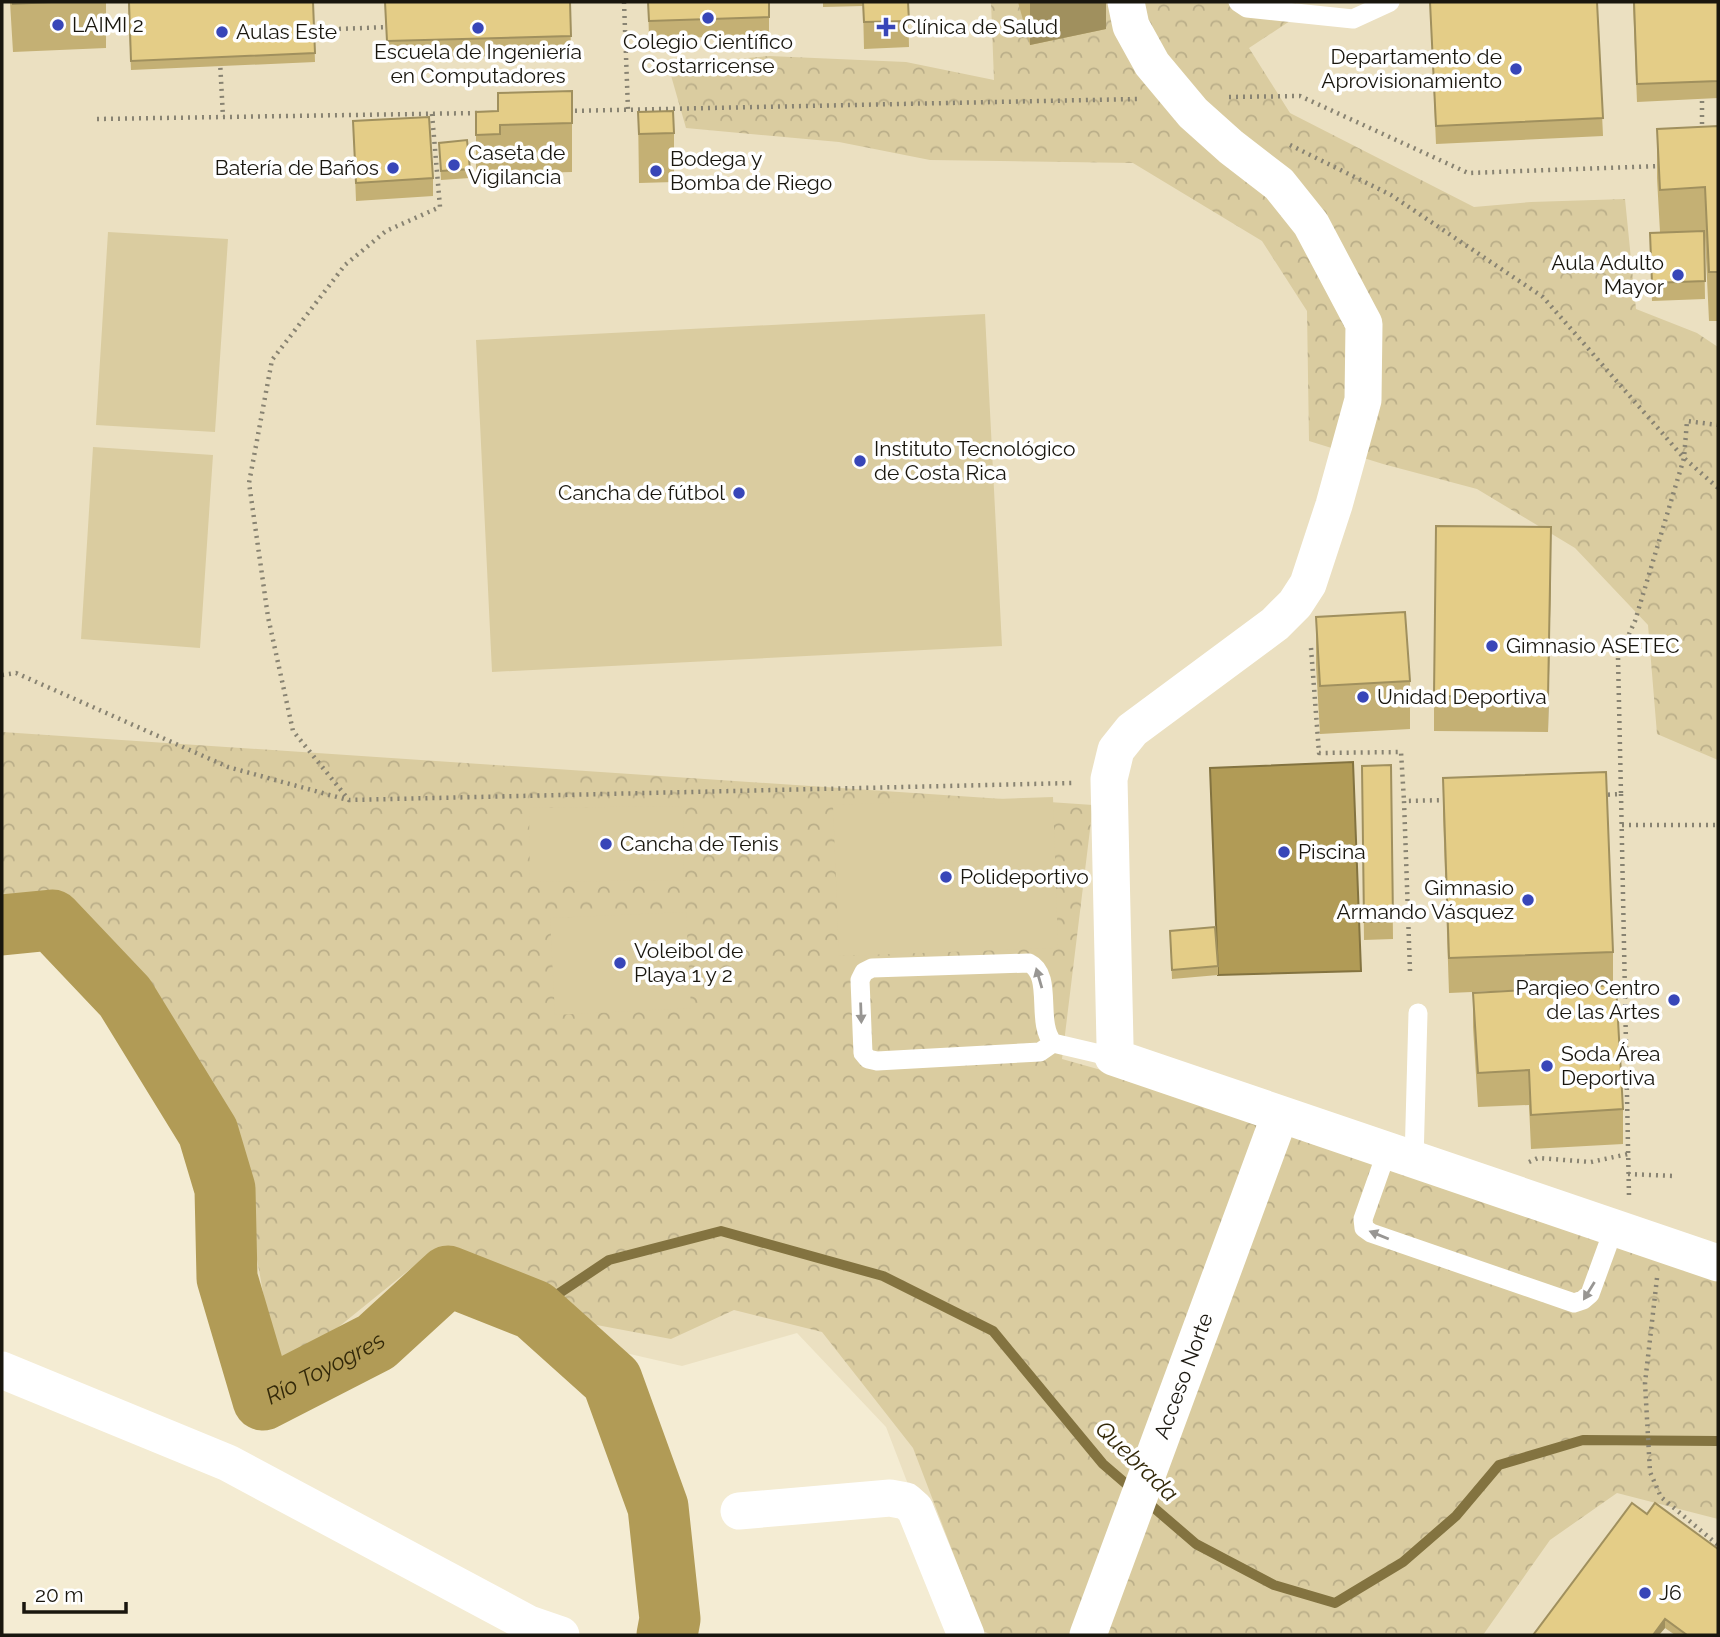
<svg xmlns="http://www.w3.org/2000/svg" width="1720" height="1637" viewBox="0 0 1720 1637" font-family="Raleway,sans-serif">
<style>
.built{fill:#ebe0c1}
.forest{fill:url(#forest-crowns)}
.garden{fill:#dacca0}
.water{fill:#b19b56;stroke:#837340;stroke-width:2}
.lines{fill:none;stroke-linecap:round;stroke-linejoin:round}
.stream{stroke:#837340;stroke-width:10}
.river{stroke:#b19b56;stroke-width:61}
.path{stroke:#888372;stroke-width:4.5;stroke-dasharray:2 5;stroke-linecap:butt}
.service{stroke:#fff;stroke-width:19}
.minor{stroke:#fff;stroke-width:37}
.wall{fill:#c4b074}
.shaded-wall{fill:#a0905e}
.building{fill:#e4cd87;stroke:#a0905e;stroke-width:2}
.oneway{fill:#989693}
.poi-dot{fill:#3846b8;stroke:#fff;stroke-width:2.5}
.labels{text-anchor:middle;stroke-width:7;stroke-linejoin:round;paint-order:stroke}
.poi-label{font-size:21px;fill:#19160e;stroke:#fff;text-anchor:start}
.street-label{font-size:21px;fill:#19160e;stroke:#fff}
.water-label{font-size:23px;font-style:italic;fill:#332909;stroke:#fff}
</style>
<defs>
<pattern id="forest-crowns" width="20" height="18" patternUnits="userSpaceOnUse" patternTransform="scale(1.75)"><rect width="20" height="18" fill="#dacca0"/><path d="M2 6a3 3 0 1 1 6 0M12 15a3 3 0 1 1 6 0" fill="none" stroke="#baae89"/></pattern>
</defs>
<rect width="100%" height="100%" fill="#f4ecd3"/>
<path class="built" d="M2,2h1716v1633h-752l-80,-208 -89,-94 -115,33 -100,-23 -134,-73 -69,65 -111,64 -43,-120 -19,-166 -80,-119 -73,-73 -51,4z"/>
<path class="forest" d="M991,2h304l7,11 -53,35 41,65 184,94 57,-5 94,-3 11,110 61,24 21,14v413l-61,-26 -9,-109 -73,-77 -98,-59 -94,-25 -74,-23 -2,-130 -45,-70 -129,-78 -203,-3 -91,-18 -153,-14 -18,-63 101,-9 137,6 88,18z
M2,732l1091,73 -31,254 313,88 343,111v261l-101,-26 -67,47 -67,95h-491l-9,-4 -70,-183 -91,-116 -88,-22 -63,29 -85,-16 -110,-62 -51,-4 -147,119 -47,-262 -161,-205 -68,1z"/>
<path class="garden" d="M108,232l120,7 -13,193 -119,-7z
M985,314l17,332 -510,26 -16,-332z
M93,447l120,8 -13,193 -119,-9z
M1053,797l5,151 -219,8 -6,-151z
M683,806l1,74 -154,2 -1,-74z
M686,912l5,96 -136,7 -5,-97z"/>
<path class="water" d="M1353,762l8,209 -143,4 -8,-207z"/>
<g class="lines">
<path class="stream" d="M534,1310l75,-50 112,-29 162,45 110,55 110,133 93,80 78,41 61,18 68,-41 53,-46 43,-51 84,-25 135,1"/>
<path class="river" id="s1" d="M2,925l50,-5 73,77 83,135 17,57 2,89 36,122 113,-58 72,-66 86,34 78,70 46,127 12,112 -3,16"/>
<path class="path" d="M624,2l4,108
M311,30l79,-3
M220,61l3,56
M1702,94v36
M1229,97l71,-1 168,77 194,-7
M568,111l569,-12
M432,114l8,93 -54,24 -41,34 -73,95 -23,123 19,134 25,114 56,69 724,-17
M97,119l382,-6
M1290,145l101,50 152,102 141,161 34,30
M1311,648l8,105 82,-1 3,49
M2,675l14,-2 212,94 120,33
M1621,794l8,402
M1601,795l20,-1 -3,-136 17,-37 49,-163 3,-37 31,4
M1622,825h96
M1410,971l-6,-170 42,-1
M1529,1162l9,-4 53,4 37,-8
M1628,1174l46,2
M1657,1278l-12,105 5,89 11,25 57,48"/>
<path class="service" d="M1238,2l9,6 106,11 37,-17
M1053,1043l-13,9 -163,9 -9,-2 -5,-6 -3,-73 4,-8 8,-4 157,-5c25,12 6,59 24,80l60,14
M1387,1151l-24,68 1,9 7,5 203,70 9,-3 7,-6 24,-66
M1414,1161l4,-148"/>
<g class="minor">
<path d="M1126,2l5,24 21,38 41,49 38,34 48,37 32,40 53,100 -1,76 -29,105 -26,79 -13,20 -20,20 -143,106 -16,20 -7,29 6,265 -2,13 605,206"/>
<path d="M2,1370l226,93 301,161 32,11"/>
<path d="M739,1511l151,-13 16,3 9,8 51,126"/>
<path id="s2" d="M1088,1635l192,-520"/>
</g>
</g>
<path class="wall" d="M10,2h96v46l-93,4z
M128,2h185l2,60 -184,8z
M385,2h185l1,52 -184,5z
M648,2h121v33l-120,4z
M823,2h85l1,45 -45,2 -1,-43 -40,1z
M1018,2h88v27l-76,16z
M1430,2h167l6,134 -167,8z
M1633,2h85v96l-81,4z
M476,112l96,11v49l-72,2v9l-24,1z
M638,112l36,21v49l-35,1z
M353,121l80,57v18l-77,5z
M1718,126v195h-9l-4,-85h-1l1,63 -53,2 -2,-68 10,-1 -3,-54v-49z
M439,143l31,26v9l-29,2z
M1551,562l-3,170 -114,-1v-35z
M1316,617l94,64v48l-90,5 -4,-69z
M1391,765l2,174 -29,1 -2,-174z
M1443,778l170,174v33l10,124v35l-92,5 -2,-44 -51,2 -5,-80v-34l45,-3 -69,3 -6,-181z
M1170,931l48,35v9l-46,4z
M1647,1514l71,121h-43l-10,-7 -6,7h-125z"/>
<path class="shaded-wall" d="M1030,2h76v27l-76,16z
M1551,527v35l-3,170v-34z
M1665,1619v9l-6,7h-6z"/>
<path class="building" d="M13,2h38l-38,2z
M129,2h184l2,51 -184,8z
M385,2h185l1,34 -184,5z
M648,2h121v15l-120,4z
M863,2h45l1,19 -45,1z
M1430,2h167l6,116 -167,8z
M1634,2h84v79l-81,3z
M572,91v32l-72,2v9l-24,1v-23l22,-1v-18z
M673,111l1,22 -35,1 -1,-22z
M429,117l4,61 -77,5 -3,-62z
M1718,126v146h-9l-4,-85 -45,3 -3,-61z
M467,140l3,29 -29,2 -2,-28z
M1704,231l1,50 -53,2 -2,-50z
M1436,526l115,1 -3,171 -114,-2z
M1405,612l5,69 -90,5 -4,-69z
M1391,765l2,156 -29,1 -2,-156z
M1606,772l7,180 -164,6 -6,-180z
M1215,927l3,39 -46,4 -2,-39z
M1616,985l7,124 -92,6 -2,-45 -51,3 -5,-80z
M1632,1503l15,11 8,-11 63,46v86h-31l-22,-16 -12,16h-117l-2,-1z"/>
<defs><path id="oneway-solid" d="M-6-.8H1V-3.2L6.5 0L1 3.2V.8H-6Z" transform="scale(1.75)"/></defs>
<g class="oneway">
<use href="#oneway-solid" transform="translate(1039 978) rotate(-106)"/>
<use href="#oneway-solid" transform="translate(861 1013) rotate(88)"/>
<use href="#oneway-solid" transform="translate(1379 1235) rotate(-158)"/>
<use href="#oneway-solid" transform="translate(1589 1291) rotate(122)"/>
</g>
<g class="poi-dot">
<circle cx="708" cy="18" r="7"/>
<circle cx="58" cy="25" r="7"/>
<path d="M882.5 16.5h7v7h7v7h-7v7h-7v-7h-7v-7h7z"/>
<circle cx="478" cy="28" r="7"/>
<circle cx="222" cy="32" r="7"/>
<circle cx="1516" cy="69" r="7"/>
<circle cx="454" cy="165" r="7"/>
<circle cx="393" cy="168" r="7"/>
<circle cx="656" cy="171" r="7"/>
<circle cx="1678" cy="275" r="7"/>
<circle cx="860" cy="461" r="7"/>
<circle cx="739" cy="493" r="7"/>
<circle cx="1492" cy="646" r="7"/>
<circle cx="1363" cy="697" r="7"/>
<circle cx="606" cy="844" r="7"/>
<circle cx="1284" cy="852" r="7"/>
<circle cx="946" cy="877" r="7"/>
<circle cx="1528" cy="900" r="7"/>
<circle cx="620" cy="963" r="7"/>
<circle cx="1674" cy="1000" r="7"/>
<circle cx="1547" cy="1066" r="7"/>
<circle cx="1645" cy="1593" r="7"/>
</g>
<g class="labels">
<g class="poi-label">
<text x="72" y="32">LAIMI 2</text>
<text x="902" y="34">Clínica de Salud</text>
<text x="236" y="39">Aulas Este</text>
<text x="708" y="49" text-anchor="middle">Colegio Científico<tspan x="708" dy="24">Costarricense</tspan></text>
<text x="478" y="59" text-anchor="middle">Escuela de Ingeniería<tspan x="478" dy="24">en Computadores</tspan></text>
<text x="1502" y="64" text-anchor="end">Departamento de<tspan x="1502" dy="24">Aprovisionamiento</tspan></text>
<text x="468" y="160">Caseta de<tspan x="468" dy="24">Vigilancia</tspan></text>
<text x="670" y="166">Bodega y<tspan x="670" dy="24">Bomba de Riego</tspan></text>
<text x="379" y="175" text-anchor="end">Batería de Baños</text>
<text x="1664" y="270" text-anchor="end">Aula Adulto<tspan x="1664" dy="24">Mayor</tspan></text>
<text x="874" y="456">Instituto Tecnológico<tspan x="874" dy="24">de Costa Rica</tspan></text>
<text x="725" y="500" text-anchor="end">Cancha de fútbol</text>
<text x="1506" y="653">Gimnasio ASETEC</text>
<text x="1377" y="704">Unidad Deportiva</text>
<text x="620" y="851">Cancha de Tenis</text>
<text x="1298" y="859">Piscina</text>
<text x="960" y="884">Polideportivo</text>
<text x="1514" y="895" text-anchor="end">Gimnasio<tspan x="1514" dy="24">Armando Vásquez</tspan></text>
<text x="634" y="958">Voleibol de<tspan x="634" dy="24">Playa 1 y 2</tspan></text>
<text x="1660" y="995" text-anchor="end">Parqieo Centro<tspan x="1660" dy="24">de las Artes</tspan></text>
<text x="1561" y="1061">Soda Área<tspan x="1561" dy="24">Deportiva</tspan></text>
<text x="1659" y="1600">J6</text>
</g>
<g class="street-label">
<text dy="7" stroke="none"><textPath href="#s2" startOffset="276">Acceso Norte</textPath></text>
</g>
<g class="water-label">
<text dy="8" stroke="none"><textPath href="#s1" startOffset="660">Río Toyogres</textPath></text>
<text transform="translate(1137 1461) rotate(44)" y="8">Quebrada</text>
</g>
</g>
<rect width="1720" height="1637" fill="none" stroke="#19160e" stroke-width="7"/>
<path d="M24 1602v10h102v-10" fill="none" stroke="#19160e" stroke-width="3.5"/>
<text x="35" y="1602" font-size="21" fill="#19160e" stroke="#ffffff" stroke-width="5" paint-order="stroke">20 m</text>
</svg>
